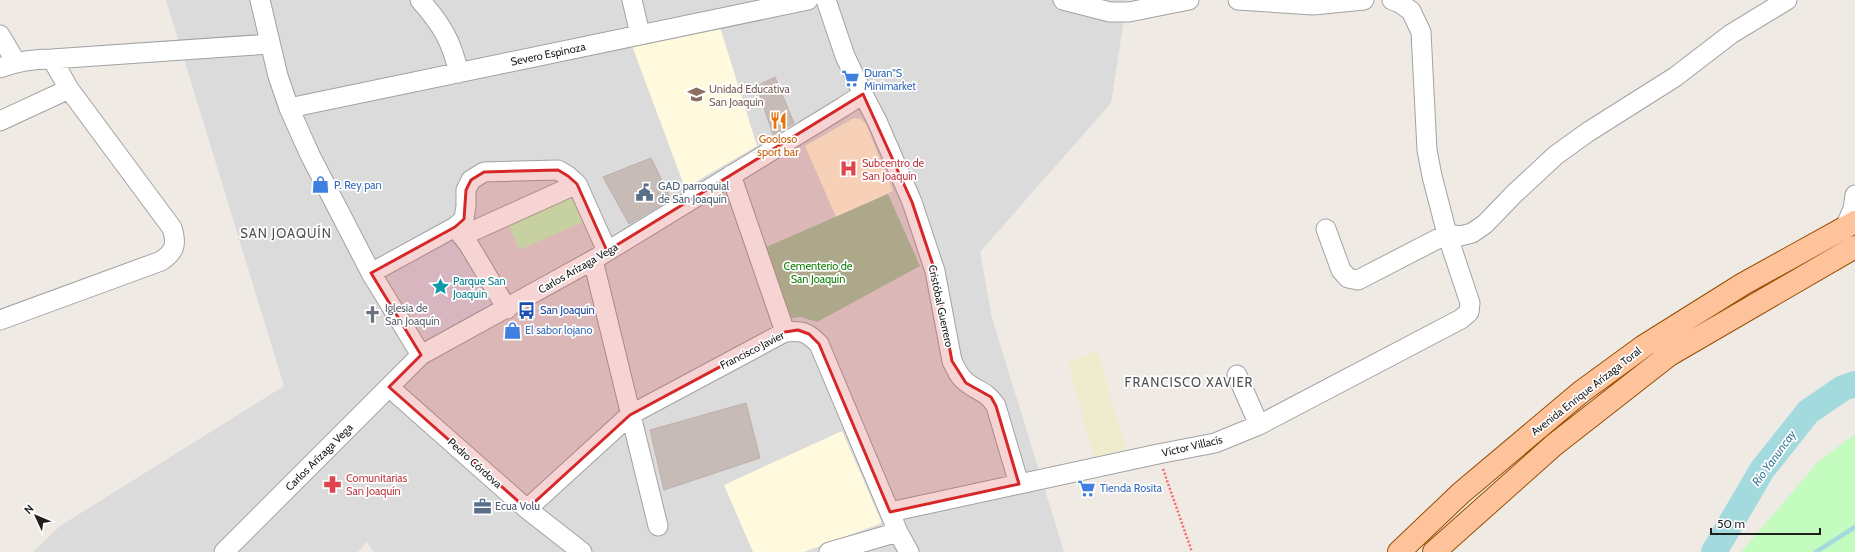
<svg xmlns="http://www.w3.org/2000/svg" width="1855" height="552" viewBox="0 0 1855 552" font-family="Cabin,sans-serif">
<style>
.residential{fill:#dcdbdb}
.education{fill:#fffadd}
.farmland{fill:#efecce}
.cemetery{fill:#a4c9a4}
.park{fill:#c4fbbf}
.plaza{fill:#d8dae5}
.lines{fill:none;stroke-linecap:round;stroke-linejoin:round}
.stream{stroke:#a3dade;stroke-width:4.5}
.river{stroke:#a3dade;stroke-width:26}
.building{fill:#c7bbb7;stroke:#c1ada6}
.minor-casing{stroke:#a2a2a2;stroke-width:21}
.major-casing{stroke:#984d00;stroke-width:24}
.path{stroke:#fe666f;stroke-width:2.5;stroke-dasharray:2 2;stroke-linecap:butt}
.minor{stroke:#fff;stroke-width:19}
.major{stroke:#fec39a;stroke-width:22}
.marked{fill:#d62828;fill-opacity:0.2;stroke:#d62828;stroke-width:3;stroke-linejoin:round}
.labels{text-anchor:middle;stroke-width:3.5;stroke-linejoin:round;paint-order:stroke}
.street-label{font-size:11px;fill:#1e1e1e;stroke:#fff}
.shop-label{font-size:11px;fill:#366cbe;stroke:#fff;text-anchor:start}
.education-label{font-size:11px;fill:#785e54;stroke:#fff;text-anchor:start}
.food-label{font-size:11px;fill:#c56008;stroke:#fff}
.health-label{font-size:11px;fill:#be3a42;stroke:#fff;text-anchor:start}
.service-label{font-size:11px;fill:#4e5e75;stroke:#fff;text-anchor:start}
.park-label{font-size:11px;fill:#118008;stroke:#fff}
.culture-label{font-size:11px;fill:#0d838f;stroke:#fff;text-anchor:start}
.worship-label{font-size:11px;fill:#5b616d;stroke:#fff;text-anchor:start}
.transit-label{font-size:11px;fill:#164399;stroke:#fff;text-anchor:start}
.water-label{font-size:12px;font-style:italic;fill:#3f7a99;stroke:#fff}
.quarter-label{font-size:13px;letter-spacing:1px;fill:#515151;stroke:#fff}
</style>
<rect width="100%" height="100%" fill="#efeae4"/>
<path class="residential" d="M166,0h961l-16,103 -131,149 12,66 72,234h-690l-7,-10 -9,10h-325l27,-26 224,-140z"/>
<path class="education" d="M719,24l38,122 -72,42 -54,-145z
M854,118l7,1 5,5 27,67 -57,26 -31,-71z
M842,431l40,92 -78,29h-51l-29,-67z"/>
<path class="farmland" d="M1097,351l29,97 -32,10 -26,-96z"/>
<path class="cemetery" d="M888,194l32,72 -103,56 -17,-5 -15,2 -21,-71z"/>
<path class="park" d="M575,185l17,33 -73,32 -13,-32z
M1855,434v118h-114l77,-90z"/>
<path class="plaza" d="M447,235l51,71 -70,34 -44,-72z"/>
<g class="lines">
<path class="stream" d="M1816,552l39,-25"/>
<path class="river" d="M1714,552l48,-82 46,-58 35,-24 12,-4"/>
</g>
<path class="building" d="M775,77l19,46 -21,12 -16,-49z
M651,158l20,41 -42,25 -26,-47z
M746,403l14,55 -96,32 -14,-60z"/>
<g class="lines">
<defs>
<path id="minor" d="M260,0l18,76 11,32 21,47 61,118 50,82
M420,0c22,25 31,40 39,73
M632,0l8,34
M1063,0l47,12h19l60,-12
M1238,0l75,5 51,-5
M0,35l16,27
M0,68c18,-7 33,-9 52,-9l217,-15
M863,94l14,27 35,81 23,69 17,90c4,8 7,16 14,21 12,10 21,9 30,24l23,78
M289,108l519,-108
M0,121l69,-32
M731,175l54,157
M455,227l9,-8 2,-13v-16l5,-10 13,-8 74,-2 10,6 9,8
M1845,227l8,-18 2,-14
M1326,229l15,41 7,8 10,2 89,-46 13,2 12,-3 13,-9 29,-30 42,-39 32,-23 87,-55 56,-43 56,-34
M462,236l115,-52 30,67
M593,260l65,266
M371,273l84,-46 14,18 38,64
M0,320l161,-59c14,-9 16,-17 11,-33l-103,-139 -17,-30
M1237,375l22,50
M389,387l138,122 55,43
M527,509l103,-94 155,-83c17,-2 22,0 34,12l79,188 11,20
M890,512l268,-58 57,-11 44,-18 202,-106 8,-7 1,-9 -23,-69 -15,-58 -5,-26 -6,-118 -10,-21 -11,-8 -8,-3
M224,552l197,-197 172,-95 250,-153 20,-13 -18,-38 -19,-56
M829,552l69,-20"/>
<path id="major" d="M1399,552l62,-59 120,-101 63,-46 99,-62 112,-62
M1434,552l120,-107 115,-90 186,-108"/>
</defs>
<use href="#minor" class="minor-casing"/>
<use href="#major" class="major-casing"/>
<path class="path" d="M1163,469l29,83"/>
<use href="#minor" class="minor"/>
<use href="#major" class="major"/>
</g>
<path class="marked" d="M863,94l49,108 23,69 17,90 14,22 25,14 5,9 23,78 -129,28 -71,-168 -10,-10 -11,-4 -13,2 -155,83 -103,94 -138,-122 32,-32 -50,-82 84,-46 9,-8 2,-29 5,-10 13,-8 74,-2 10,6 9,8 30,67z"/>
<defs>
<symbol id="supermarket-bare" viewBox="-9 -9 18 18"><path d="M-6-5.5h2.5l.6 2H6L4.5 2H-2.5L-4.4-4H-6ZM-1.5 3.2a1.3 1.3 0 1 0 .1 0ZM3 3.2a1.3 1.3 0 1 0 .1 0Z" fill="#3f7fe0" stroke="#fff" stroke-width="2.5" paint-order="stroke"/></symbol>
<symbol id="school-bare" viewBox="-9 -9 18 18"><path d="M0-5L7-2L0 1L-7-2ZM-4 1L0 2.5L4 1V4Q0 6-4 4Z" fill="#8d6e63" stroke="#fff" stroke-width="2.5" paint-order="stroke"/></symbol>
<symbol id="restaurant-bare" viewBox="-9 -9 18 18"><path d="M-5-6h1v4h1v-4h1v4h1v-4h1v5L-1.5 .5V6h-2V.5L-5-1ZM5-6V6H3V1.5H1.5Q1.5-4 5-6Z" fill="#e8710a" stroke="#fff" stroke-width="2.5" paint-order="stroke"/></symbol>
<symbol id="hospital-bare" viewBox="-9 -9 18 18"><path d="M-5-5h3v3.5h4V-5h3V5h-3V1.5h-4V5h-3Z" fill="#e0444e" stroke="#fff" stroke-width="2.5" paint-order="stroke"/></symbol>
<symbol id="shop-bare" viewBox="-9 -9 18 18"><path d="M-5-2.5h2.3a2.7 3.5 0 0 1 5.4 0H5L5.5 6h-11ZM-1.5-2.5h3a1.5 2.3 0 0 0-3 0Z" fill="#3f7fe0" stroke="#fff" stroke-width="2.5" paint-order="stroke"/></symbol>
<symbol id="civic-bare" viewBox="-9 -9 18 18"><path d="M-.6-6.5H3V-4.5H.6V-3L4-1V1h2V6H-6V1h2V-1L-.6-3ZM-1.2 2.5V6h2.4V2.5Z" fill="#5c6f8a" stroke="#fff" stroke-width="2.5" paint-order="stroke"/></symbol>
<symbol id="sight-bare" viewBox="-9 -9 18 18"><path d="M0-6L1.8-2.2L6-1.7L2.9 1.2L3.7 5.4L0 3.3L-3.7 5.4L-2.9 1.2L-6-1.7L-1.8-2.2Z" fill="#0f9aa8" stroke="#fff" stroke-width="2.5" paint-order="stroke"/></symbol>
<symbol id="bus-bare" viewBox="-9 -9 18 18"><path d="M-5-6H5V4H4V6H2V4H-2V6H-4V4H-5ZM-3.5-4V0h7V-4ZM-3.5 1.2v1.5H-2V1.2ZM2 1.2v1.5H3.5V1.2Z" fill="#1a4fb4" stroke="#fff" stroke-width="2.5" paint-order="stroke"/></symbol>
<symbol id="church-bare" viewBox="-9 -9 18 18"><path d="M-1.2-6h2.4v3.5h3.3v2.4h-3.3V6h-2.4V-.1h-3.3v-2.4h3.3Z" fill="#6b7280" stroke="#fff" stroke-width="2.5" paint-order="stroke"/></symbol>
<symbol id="pharmacy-bare" viewBox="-9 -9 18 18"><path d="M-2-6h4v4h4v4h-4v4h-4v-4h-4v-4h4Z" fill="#e0444e" stroke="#fff" stroke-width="2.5" paint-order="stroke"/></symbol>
<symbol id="office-bare" viewBox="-9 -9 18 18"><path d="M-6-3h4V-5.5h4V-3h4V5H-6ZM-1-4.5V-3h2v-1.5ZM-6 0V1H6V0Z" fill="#5c6f8a" stroke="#fff" stroke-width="2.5" paint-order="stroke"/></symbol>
</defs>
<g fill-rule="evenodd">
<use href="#supermarket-bare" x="838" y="66" width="25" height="25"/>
<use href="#school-bare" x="684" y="82" width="25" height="25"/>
<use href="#restaurant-bare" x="766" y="108" width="25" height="25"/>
<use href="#hospital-bare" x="836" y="156" width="25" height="25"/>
<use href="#shop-bare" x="308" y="172" width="25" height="25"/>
<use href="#civic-bare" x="632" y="180" width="25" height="25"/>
<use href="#sight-bare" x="428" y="274" width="25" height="25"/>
<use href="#bus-bare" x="514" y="298" width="25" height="25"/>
<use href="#church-bare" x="360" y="302" width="25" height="25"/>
<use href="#shop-bare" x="500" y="318" width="25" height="25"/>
<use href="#pharmacy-bare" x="320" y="472" width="25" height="25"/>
<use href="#supermarket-bare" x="1074" y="476" width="25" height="25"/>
<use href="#office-bare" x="470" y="494" width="25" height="25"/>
</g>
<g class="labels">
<g class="street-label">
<text transform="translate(548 54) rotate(-12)" y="4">Severo Espinoza</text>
<text transform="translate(578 268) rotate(-30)" y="4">Carlos Arízaga Vega</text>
<text transform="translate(941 306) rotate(78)" y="4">Cristóbal Guerrero</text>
<text transform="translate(752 350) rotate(-27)" y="4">Francisco Javier</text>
<text transform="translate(1586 391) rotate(-38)" y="4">Avenida Enrique Arízaga Toral</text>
<text transform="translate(1192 446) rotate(-13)" y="4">Víctor Villacís</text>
<text transform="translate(319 457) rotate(-45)" y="4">Carlos Arízaga Vega</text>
<text transform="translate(475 463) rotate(42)" y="4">Pedro Córdova</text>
</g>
<g class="shop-label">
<text x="864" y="77">Duran"S<tspan x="864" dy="13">Minimarket</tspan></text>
<text x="334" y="189">P. Rey pan</text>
<text x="525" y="334">El sabor lojano</text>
<text x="1100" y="492">Tienda Rosita</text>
</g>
<g class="education-label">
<text x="709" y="93">Unidad Educativa<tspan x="709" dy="13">San Joaquin</tspan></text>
</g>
<g class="food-label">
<text x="778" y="143">Gooloso<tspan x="778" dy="13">sport bar</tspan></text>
</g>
<g class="health-label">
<text x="862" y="167">Subcentro de<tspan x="862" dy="13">San Joaquín</tspan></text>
<text x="346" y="482">Comunitarias<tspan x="346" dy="13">San Joaquín</tspan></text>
</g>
<g class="service-label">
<text x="658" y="190">GAD parroquial<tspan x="658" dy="13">de San Joaquín</tspan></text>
<text x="495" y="510">Ecua Volu</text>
</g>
<g class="park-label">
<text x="818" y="270">Cementerio de<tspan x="818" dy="13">San Joaquín</tspan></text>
</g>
<g class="culture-label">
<text x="453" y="285">Parque San<tspan x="453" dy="13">Joaquin</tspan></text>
</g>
<g class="worship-label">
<text x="385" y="312">Iglesia de<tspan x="385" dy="13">San Joaquín</tspan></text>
</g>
<g class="transit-label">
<text x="540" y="314">San Joaquín</text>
</g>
<g class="water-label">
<text transform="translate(1774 458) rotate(-54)" y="4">Río Yanuncay</text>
</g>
<g class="quarter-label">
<text x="286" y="238">SAN JOAQUÍN</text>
<text x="1189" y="387">FRANCISCO XAVIER</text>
</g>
</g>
<g transform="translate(36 516) rotate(314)" stroke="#ffffff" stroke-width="3" paint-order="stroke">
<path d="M0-3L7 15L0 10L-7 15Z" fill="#1e1e1e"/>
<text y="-6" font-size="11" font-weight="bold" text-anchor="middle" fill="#1e1e1e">N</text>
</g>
<path d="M1711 528v6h109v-6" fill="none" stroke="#1e1e1e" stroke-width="2"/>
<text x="1717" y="528" font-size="12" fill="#1e1e1e" stroke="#ffffff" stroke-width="3" paint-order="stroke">50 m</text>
</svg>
